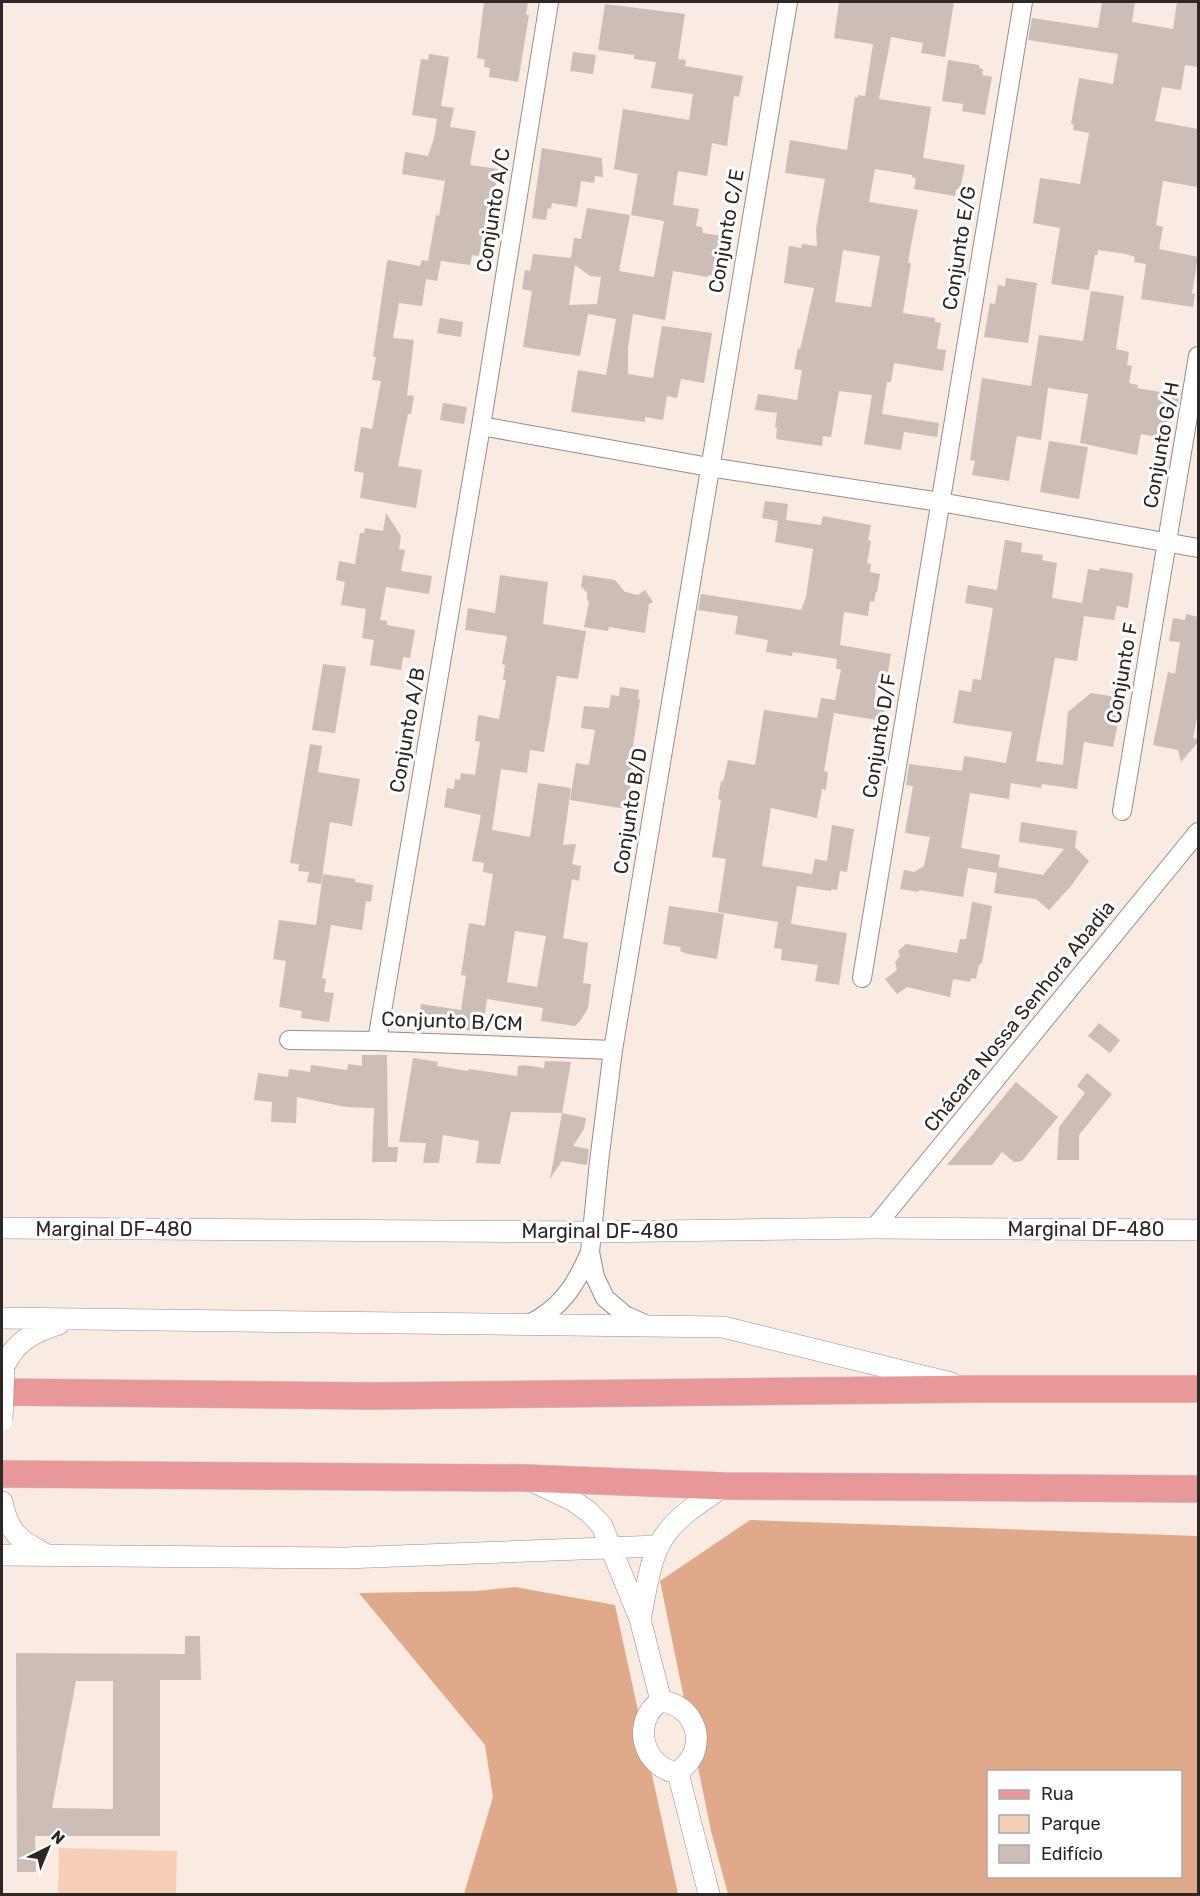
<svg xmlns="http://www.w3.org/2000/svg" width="1200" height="1896" viewBox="0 0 1200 1896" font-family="Rubik,sans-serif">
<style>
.green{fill:#f7cfb7}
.forest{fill:#e0aa8a;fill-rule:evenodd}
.building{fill:#ccbeb6;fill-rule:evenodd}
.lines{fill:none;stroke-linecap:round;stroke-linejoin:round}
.minor-casing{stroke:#9a8d85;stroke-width:20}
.tertiary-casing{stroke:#9a8d85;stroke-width:22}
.primary-casing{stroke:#cdcbcb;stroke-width:28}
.minor{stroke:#fff;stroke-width:18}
.tertiary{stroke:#fff;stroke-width:21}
.primary{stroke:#e9989a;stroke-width:27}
.tertiary-bridge-casing{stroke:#9a8d85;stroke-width:22;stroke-linecap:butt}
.tertiary-bridge{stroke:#fff;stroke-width:21}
.labels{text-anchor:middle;stroke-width:6;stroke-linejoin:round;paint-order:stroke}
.street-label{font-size:20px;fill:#2d2825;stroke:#fff}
</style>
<rect width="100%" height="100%" fill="#f9eae2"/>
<path class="green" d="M59,1848l118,3 -1,43h-118z"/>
<path class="forest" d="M750,1520l448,16v358h-470l-17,-63 -51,-250zM988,1772h192v104h-192z
M515,1587l100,18 63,289h-214l29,-97 -8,-52 -126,-152 117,-2z"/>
<path class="building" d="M484,2h44l-2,13h3l-11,67 -29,-5 1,-9 -6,-1 1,-7 -8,-2z
M839,2h115l-9,55 -24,-4 2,-10 -32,-6 -12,62 52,8 -8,51 42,7 -5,25 -4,-1 -1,7 -41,-7 2,-11 -4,-1v-2l-37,-6 -6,33 49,8 -7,35 -3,18h3l-8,50 32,5v4l6,1 -4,26 9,1 -3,21 -49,-8 -3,19h-4l-5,32 57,9 -2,14 -33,-5 -3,18 -37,-6 8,-49 -33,-4 -8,46 -8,-1 -1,10 -46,-7 1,-11 -2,-1 2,-14 -22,-3 3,-16 39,6 5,-30 -8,-1 4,-21 2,1 3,-12 11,-49 -30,-5 5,-37 12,2 1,-4 15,2 -1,-17 9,-50 -40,-6 5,-33 57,10 8,-53 3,1v-3l7,1 8,-52 -39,-6zM843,250l37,6 -9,51 -36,-5z
M1102,2h33l-3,20 41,7 4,-27h21v65l-13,-2 -4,25 -19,-3 -7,34 43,8v58l-35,-6 -7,44 7,2 -4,22 39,8 -6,36 3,1 -2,13 -52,-8 5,-35 -12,-2 1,-5 -9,-3 -28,-4 -1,5h-2l-6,35 -38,-6 9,-56 -27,-5 7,-45 40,6 9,-51 -16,-3 1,-5 -3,-1 8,-46 34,6 5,-30 -90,-14 4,-22 66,10z
M605,4l80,10 -7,45 8,1 -1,6 58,10 -4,21 -5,-1 -7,50 -15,-3 -5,33 -29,-5 -5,34 26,4 -3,17 6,1 1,6 20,3 -7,40 -8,-1v2l-35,-6 -8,49 -32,-6 -5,34v26l25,4 9,-52 50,7 -8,50 -23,-4 -4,19 -10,-2 -4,24 -18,-3v5l-74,-10 7,-42 28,5 10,-56 -28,-5 -8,42 -57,-9 9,-56 -10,-2 3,-19 5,1 3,-17 38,4 3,-20 7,1 6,-31 43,7 -11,56 35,6 10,-56 -33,-6 7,-41 -24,-5 9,-60 66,11 4,-26 -42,-6 5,-26 -22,-3v-4l-36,-5zM575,265l15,11 11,1 -4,27 -28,1z
M573,52l23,3 -3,19 -23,-3z
M429,54l20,3 -8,49 13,2 -4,19 26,4 -6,34 28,4 -7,48 -5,-1 -7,40 -7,-1 -2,10 -29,-4 -4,20 -11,-2 -4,27 -23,-3 -6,35 21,2 -7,55 7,1 -3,18h-3l-10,52 24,4 -6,38 -56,-10 4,-25 -10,-2 7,-44 11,2 9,-48 -9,-1 4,-23h-3l14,-95 1,-2 32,6 2,-6 6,1 8,-46 3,1 6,-35 -43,-7 3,-22 23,4 6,-18 3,-19 -25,-4 9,-56 7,1z
M948,60l31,5v3l4,1 -1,6 10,2 -7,38 -23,-4 1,-7 -21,-3z
M542,148l60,10 1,19 -8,-1 -1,7 -13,-2 -4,26 -25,-4 -1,6 -3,-1 -2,12 -14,-2z
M1006,278l31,5 -9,60 -44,-6 6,-34 5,1 3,-19 7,1z
M1091,291l33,5 -8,53 13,3 -2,13 5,1 -3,17 9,2 -1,3 42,7 -2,15 -7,-1 -5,29 -24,-4 -4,21 -57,-12 8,-49 -40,-6 -7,52 -24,-4 -8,45 -37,-6 3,-14 -5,-1 12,-82 49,8 8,-51 44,6z
M440,318l23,4 -2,15 -24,-4z
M443,403l24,4 -3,17 -24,-4z
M1049,441l39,6 -9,52 -39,-7z
M765,501l23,3 -2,16 35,5 2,-9 48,9 -3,15 3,1 -4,22 4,1 -1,8 10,2 -3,18h-1l-2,10 -4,-1 -2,15 -24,-4 -4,33 51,9 -4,23 -9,-1 -4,26 12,2 -3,17 -49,-8 -10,58 4,1 -2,18 -4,-1 -5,29 -46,-10 -9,58 50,8 3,-15 12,2 5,-36 22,4 -7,43 -7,-1 -3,19 -5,-1 -1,2 -34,-5 -6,38 56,9 -8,52 -24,-4 3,-16 -37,-5 1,-11 -8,-1 4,-26 -60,-10 8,-53 -14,-2 9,-57 -3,-1 3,-18 2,1 5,-22 27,5 9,-55 53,8 4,-20 14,2 6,-31h-5l1,-10 -44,-7 -1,4 -26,-4 2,-12 -33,-6 3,-18 -40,-6 3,-16 100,16 5,-13 7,-48 -38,-7 3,-21 -16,-3z
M386,513l15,23 -2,13 6,1 -4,21 31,5 -3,18 -43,-7 -6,33 7,1v4l28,5 -5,28 -7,-1 -2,13 -31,-5 4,-25 -12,-2 4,-29 -25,-4 4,-23 -9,-2 3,-19 16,3 5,-31h4l1,-5 18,3z
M1005,540l17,3 -1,9 22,3 -1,5 15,3 -5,35 30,5 6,-34 11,2 1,-3 32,5 1,2 -5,33 -11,-2 -3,14 -30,-4 -7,45 -22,-3 -19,103 27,4 5,-53 23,-19 32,5 -10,49 -29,-5 -7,47 -35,-5 -1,4 -30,-5 -2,16 -39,-6 -9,55 39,7 -2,12 45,8 21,-26 -45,-7 2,-20 56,9 -2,16 14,14 -18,25 -22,24 -13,-11 -42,-6 3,-20 -29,-5 -5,29 -44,-7v2l-19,-3 4,-19 10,2 10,-6 6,-29 -25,-4 8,-47 -7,-1 3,-21 53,7 2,-15 42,7 6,-31 -59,-9 6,-33 12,2 2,-13 8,1 12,-72 -28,-5 3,-18 29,5z
M500,575l48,7 -5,42 43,7 -8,48 -21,-3 -13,76 -14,-2 -3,23 -26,-4 -9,61 38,7 8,-54 33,5 -8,57 13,-1 -4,20 9,2 -2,15 -7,-2 -9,59 25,5 -5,40 8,1 -3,24 -7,12 -6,6 -34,-5 2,-13 -56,-9 -4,29h-2l-1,4 -62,-9 3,-19 40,6 5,-34 -5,-1 8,-52 16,3 8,-52 -10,-2 1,-9 -12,-2 9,-46 -37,-8 3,-19 7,1 1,-10 5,1 1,-7 14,2 5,-33 -5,-1 3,-26 21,4 7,-39h-3l2,-15 -3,-1 5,-28 -42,-6 3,-22 27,5zM515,931l31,5 -9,51 -30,-5z
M583,575l32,5 10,12 13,3 7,-5 8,12 -4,2 -4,29 -36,-6 -1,4 -24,-4 5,-25 -2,-3v-6l-6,-7z
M1186,614l12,3v95l-5,26 5,1v3l-17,20 -3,-12 -25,-5 15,-73 7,2 5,-32 -11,-1 4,-23 12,2z
M323,664l23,3 -11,66 -23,-3z
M620,687l19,3 -1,9h2l-8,55 4,1 -10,54 -56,-9 6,-37 13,2 6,-35 -14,-2 3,-22 25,2 2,-13 8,1z
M310,744l12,2 -4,26 42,7 -8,47 -22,-4 -9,62 -14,-2 2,-10 -11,-1 1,-7 -9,-1z
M323,874l32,5v3l18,3 -2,17 -5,-1 -4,29 -31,-5 -9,53 4,1 -2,13 10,1 -5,29 -28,-4 1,-7 -23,-4 7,-46 -13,-2 6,-39 37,5z
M972,902l20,4 -10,57 -3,2 -3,14 -5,-1 -1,4 -17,-3 -3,18 -43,-10 -10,7 -12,-15 12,-9 -2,-8 5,-6 -2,-5 8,-7 51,9 3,-14h6z
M669,906l55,8 -7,45 -29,-5 -8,-3 1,-4 -18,-3z
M1099,1023l21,17 -10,13 -22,-17z
M362,1055h25l1,92h10l-1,15h-25l2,-54 -28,-1 -49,-10 -1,26 -25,-1 1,-20 -18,-2 4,-27 30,4 1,-8 21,3 1,-7 36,5 1,-6 14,2z
M413,1058l25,4 -1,4 31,5 1,-2 48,7 1,-10 6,-1 20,3 1,-7 26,1 -9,51 -51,-1 -11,52 -24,-1 3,-22 -36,-6 -4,28h-16l3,-20 -27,-1z
M1087,1073l25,21 -33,41v25h-22l2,-33 26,-34 -8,-7z
M1016,1082l42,35 -36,44 -8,1 -12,-10 -10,13h-45z
M562,1113l24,5 -2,11 -11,17 16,3 -2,16 -25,-4 -12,18z
M185,1636h15l1,44h-41v156h-125l1,36h-19l-1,-219 169,1zM76,1681h37v128l-61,-1z"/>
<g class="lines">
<defs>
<path id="minor" d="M481,426l228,41 231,35 258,46
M1122,811l76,-455
M862,978l161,-976
M289,1040l88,1 236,9
M377,1041l104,-615 68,-424
M874,1228l324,-396
M527,1325c34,-16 49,-40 63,-73
M647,1325l-22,-10 -20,-17 -10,-21 -5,-25 9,-90 14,-112 175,-1048"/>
<path id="tertiary" d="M2,1228l590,4 282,-4 324,2
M2,1318l721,9 228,56
M4,1367c11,-26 30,-35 55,-43
M534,1482l38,18 17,12 13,14 38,93 21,82
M2,1502c6,30 17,38 43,52
M2,1555l343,3 314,-12
M640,1619c6,-26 9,-59 23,-81 15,-23 40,-37 61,-52
M661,1701c24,3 40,24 34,48 -2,10 -10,17 -17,24 -35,-5 -48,-52 -17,-72z
M678,1773l31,121"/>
<path id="primary" d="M2,1392l369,4 607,-7h220
M2,1474l523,4 199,8 474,3"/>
</defs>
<use href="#minor" class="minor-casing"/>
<use href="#tertiary" class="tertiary-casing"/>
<use href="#primary" class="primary-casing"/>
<use href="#minor" class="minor"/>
<use href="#tertiary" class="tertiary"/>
<use href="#primary" class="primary"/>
<defs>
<path id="tertiary-bridge" d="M2,1420l2,-53"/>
</defs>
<use href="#tertiary-bridge" class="tertiary-bridge-casing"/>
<use href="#tertiary-bridge" class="tertiary-bridge"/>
</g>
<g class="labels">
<g class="street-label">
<text transform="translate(493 210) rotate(-81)" y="7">Conjunto A/C</text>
<text transform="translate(726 231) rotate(-80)" y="7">Conjunto C/E</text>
<text transform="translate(959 248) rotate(-81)" y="7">Conjunto E/G</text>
<text transform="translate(1161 445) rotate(-80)" y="7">Conjunto G/H</text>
<text transform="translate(1122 673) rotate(-80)" y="7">Conjunto F</text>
<text transform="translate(407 730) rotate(-80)" y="7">Conjunto A/B</text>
<text transform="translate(879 736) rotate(-81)" y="7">Conjunto D/F</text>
<text transform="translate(630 811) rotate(-81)" y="7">Conjunto B/D</text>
<text transform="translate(1019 1016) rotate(-51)" y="7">Chácara Nossa Senhora Abadia</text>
<text transform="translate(452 1021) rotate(2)" y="7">Conjunto B/CM</text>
<text x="114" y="1236">Marginal DF-480</text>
<text x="1086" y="1236">Marginal DF-480</text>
<text x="600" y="1238">Marginal DF-480</text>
</g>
</g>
<rect width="1200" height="1896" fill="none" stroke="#2d2825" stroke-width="6"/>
<rect x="987" y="1770" width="195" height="108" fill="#ffffff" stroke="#aba9a8" stroke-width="1.5"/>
<rect x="999" y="1790" width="30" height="9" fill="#e9989a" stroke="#aba9a8" stroke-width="1.5"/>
<text x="1041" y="1800" font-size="18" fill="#2d2825">Rua</text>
<rect x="999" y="1815" width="30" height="18" fill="#f7cfb7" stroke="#aba9a8" stroke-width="1.5"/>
<text x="1041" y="1830" font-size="18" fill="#2d2825">Parque</text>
<rect x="999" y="1845" width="30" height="18" fill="#ccbeb6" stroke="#aba9a8" stroke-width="1.5"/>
<text x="1041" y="1860" font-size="18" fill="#2d2825">Edifício</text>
<g transform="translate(48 1848) rotate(43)" stroke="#ffffff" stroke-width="4.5" paint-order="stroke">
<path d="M0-4.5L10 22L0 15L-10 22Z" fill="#2d2825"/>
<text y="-9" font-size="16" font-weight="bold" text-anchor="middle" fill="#2d2825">N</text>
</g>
</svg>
